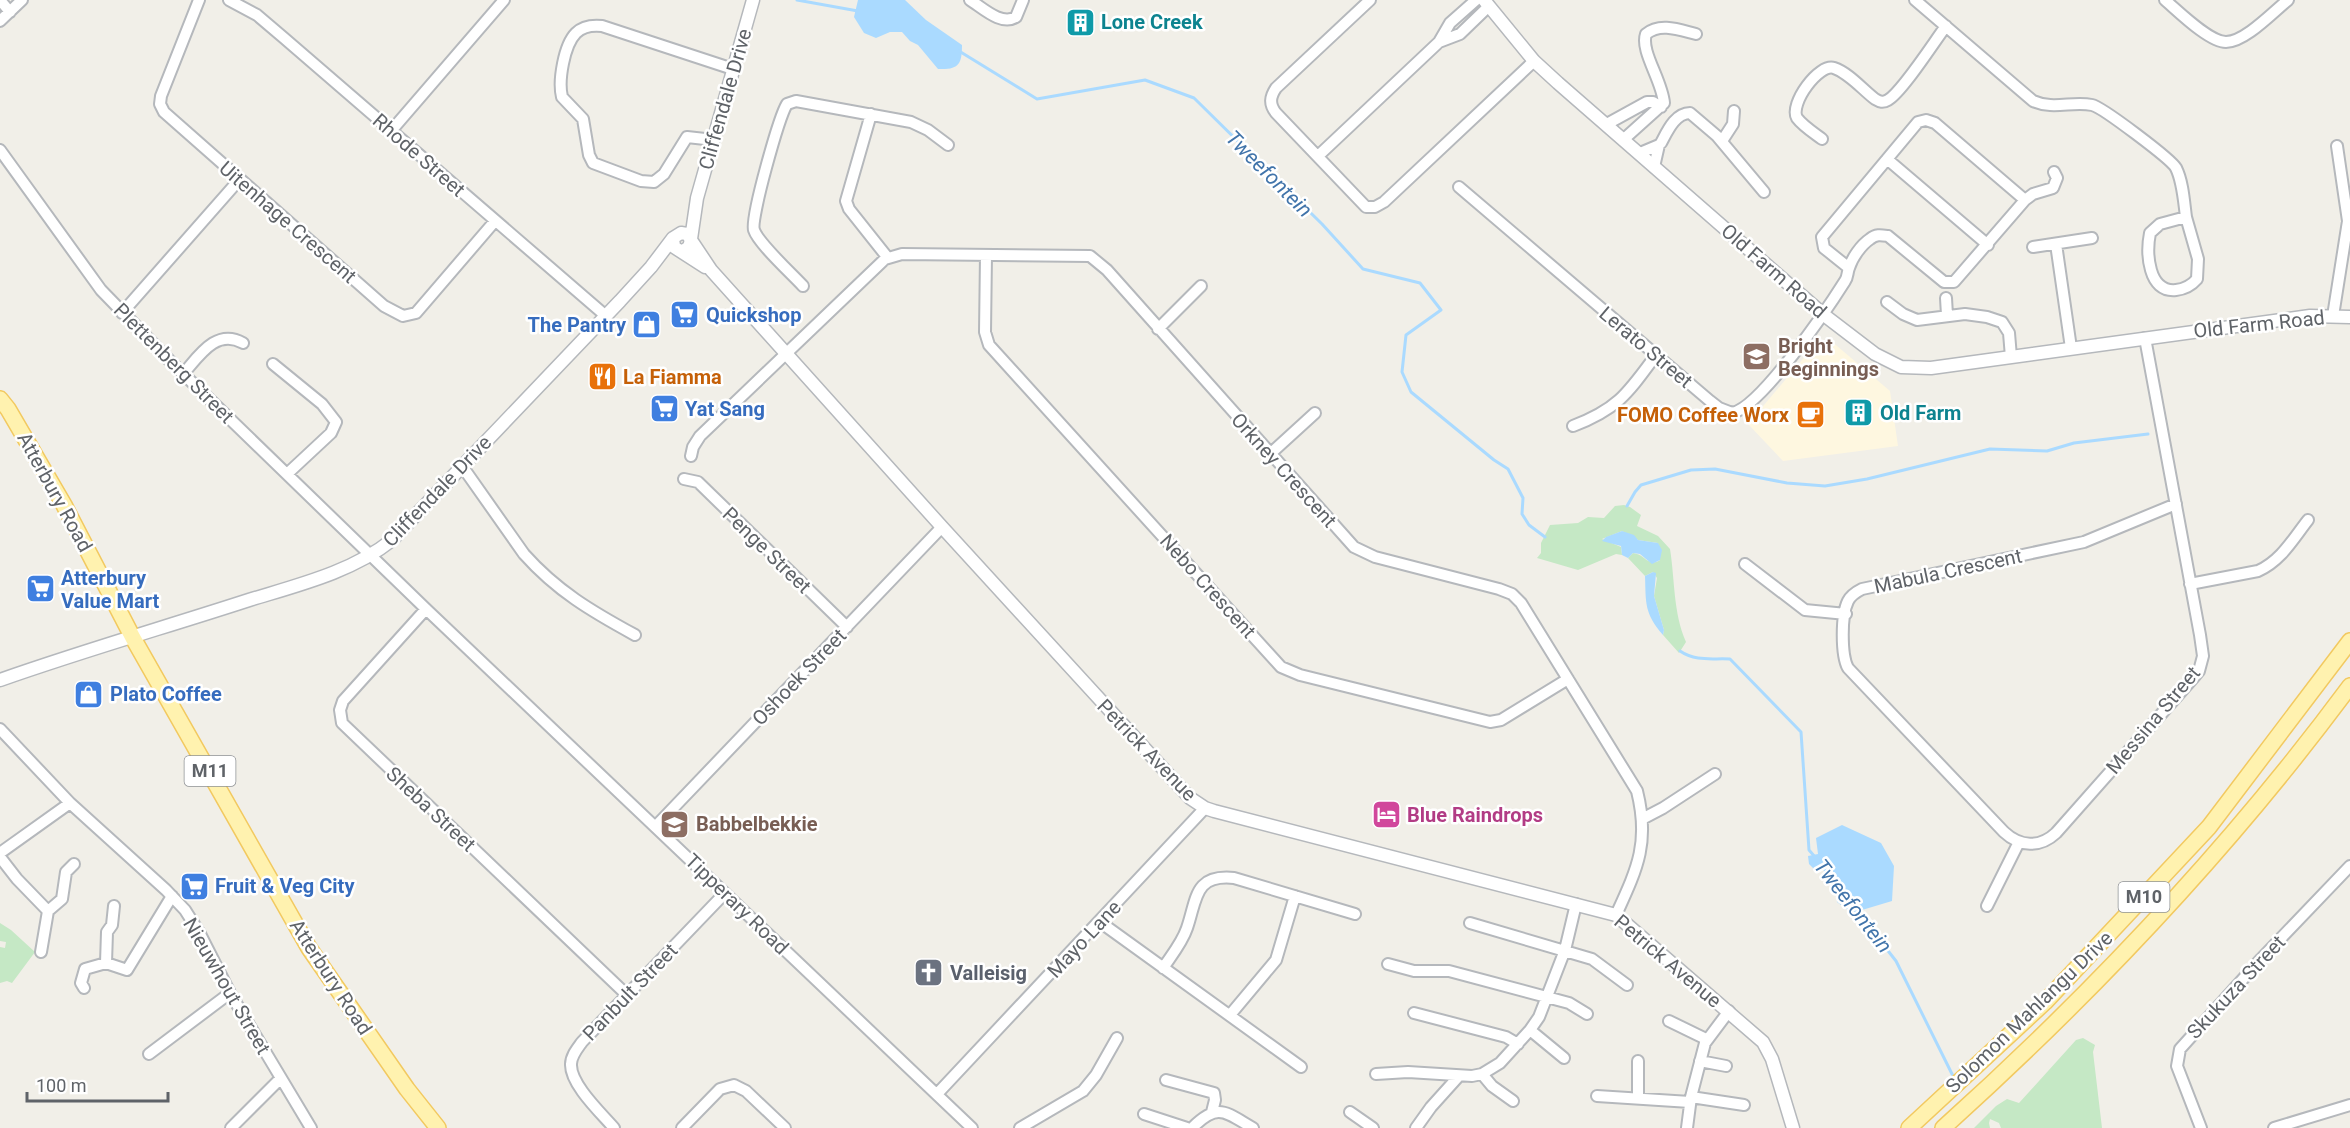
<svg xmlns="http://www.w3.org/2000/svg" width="2350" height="1128" viewBox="0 0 2350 1128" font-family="Roboto,sans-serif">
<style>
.commercial{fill:#fef7e0}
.green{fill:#c5e8c5}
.water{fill:#aadaff}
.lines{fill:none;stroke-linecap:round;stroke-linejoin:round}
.stream{stroke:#aadaff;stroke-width:3}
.minor-casing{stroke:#b5b8bc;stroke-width:14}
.tertiary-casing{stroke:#b5b8bc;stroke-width:15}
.primary-casing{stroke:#f2c960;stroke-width:18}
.minor{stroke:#fff;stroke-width:10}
.tertiary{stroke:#fff;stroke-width:12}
.primary{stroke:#fff2af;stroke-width:15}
.labels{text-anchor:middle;stroke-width:5;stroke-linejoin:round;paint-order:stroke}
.shield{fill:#fff;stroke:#8f9295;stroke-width:1.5}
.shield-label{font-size:18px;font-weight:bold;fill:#5f6368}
.culture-label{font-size:20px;font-weight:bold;fill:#0d838f;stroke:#fff;text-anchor:start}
.street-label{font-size:20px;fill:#5f6368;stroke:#fff}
.shop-label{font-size:20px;font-weight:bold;fill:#366cbe;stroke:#fff;text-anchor:start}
.education-label{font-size:20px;font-weight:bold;fill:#785e54;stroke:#fff;text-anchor:start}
.food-label{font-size:20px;font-weight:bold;fill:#c56008;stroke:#fff;text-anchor:start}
.hotel-label{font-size:20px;font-weight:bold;fill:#b23c85;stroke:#fff;text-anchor:start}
.worship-label{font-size:20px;font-weight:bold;fill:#5b616d;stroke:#fff;text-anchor:start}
.water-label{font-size:21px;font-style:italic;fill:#4174aa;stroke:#fff}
</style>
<rect width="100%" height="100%" fill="#f1efe8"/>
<path class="commercial" d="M1830,340l60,51 8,55 -115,15 -35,-37 70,-83z"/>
<path class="green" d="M1624,505l6,2 11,8 -4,11 21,10 12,13c5,31 3,63 16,93l-7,11 -16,-18 1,-5 -10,-34 3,-18 -4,-6 -8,4 -17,-18 5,-5c12,1 15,15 27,7l-2,-17 -20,-3 -16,-9 -20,8 19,8 1,8 -6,-1 -38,16 -41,-12 4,-5v-10l9,-18 28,-2 10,-6 16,1 11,-12z
M0,923l11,7 24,22 -23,31 -5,-2 -7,2v-36l5,1 1,-6 -6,-1z
M2083,1038l12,7 -2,7 9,76h-101l-2,-5 -9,-4 -1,4 1,5h-16l22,-22 11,-7 12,4 57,-63z"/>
<path class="water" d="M858,0h47l21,20 36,25c0,19 -3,25 -24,24l-20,-24 -8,-4 -8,-9h-12l-14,6 -12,-5 -10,-16z
M1622,531l12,4 4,5 20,3 4,7 -2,10 -8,4 -12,-10 -7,-1 -5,5 -6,-3 -1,-9 -19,-5 4,-4z
M1653,572l3,1 -2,23 10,34 -1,5c-19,-22 -17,-32 -18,-59z
M1842,825l39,18 13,23 -2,35 -40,12 -15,-11 -1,-24 -7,-13 -12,7 -8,-8 -1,-8 10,-2 -2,-16z"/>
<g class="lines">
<path class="stream" d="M797,0l61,11
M959,51l78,48 108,-19 49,18 128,126 41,45 57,14 21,27 -35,25 -4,37 9,20 83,68 14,9 15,29 -1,16 7,11 16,12
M1627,506l8,-14 6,-7 50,-15 24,-1 72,14 38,3 42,-7 123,-30 57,2 27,-8 74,-9
M1680,651c16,11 32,7 50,8l71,73 8,118 6,7
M1823,867l16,21
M1856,910l40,51 57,115"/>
<defs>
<path id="minor" d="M0,0l10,12
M199,0l-38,96 -1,8 4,8 220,194 19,10 13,-3 79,-92
M229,0l28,15 27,23 322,278
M970,0c13,8 31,26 46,17l7,-17
M1370,0l-94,88c-6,9 -7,16 0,25l90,94h9l9,-5 150,-141
M1915,0l118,101c20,9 39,0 59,4 10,2 79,54 84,63 7,14 8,34 10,49
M2165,0c13,11 44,42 61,42 19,0 47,-30 62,-42
M0,21l22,-21
M1439,42l21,-8 29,-28
M871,114l-25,87 3,8 39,49
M1607,124l40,-22h6l8,5
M391,131l113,-131
M1624,139l40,-36c-2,-23 -24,-52 -18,-69 14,-12 34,-4 50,0
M1822,139c-8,-6 -19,-13 -25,-21 -8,-14 22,-55 37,-50 15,5 29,22 41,31 5,3 8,4 13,1 14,-8 46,-58 58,-74
M714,140l-27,-3 -23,37 -10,8 -13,-1 -48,-18 -4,-8 -6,-36 -21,-22c-4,-16 2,-52 14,-64 7,-7 16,-8 26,-7l131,43
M1722,141l11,-17 1,-13
M1661,143c6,-11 14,-30 29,-30l27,23 47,56
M0,150l101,140 68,70 257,249 546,519
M1640,153l19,-8
M1318,156l121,-114 11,-19 26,-23
M1887,159l101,86
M1654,167l5,-22
M1459,187l251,214 9,7 13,5c28,-5 96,-105 113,-132 3,-4 2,-8 4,-13 3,-10 12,-23 21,-29 6,-5 11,-4 18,-3l56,46h10l71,-82 8,-6 20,-6 4,-10 -3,-6
M2186,217l12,42 -1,20c-6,7 -12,10 -21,11 -28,3 -30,-37 -26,-57l10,-9z
M2056,244l15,104
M2033,247l59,-9
M986,255l-1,77 4,13 292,322 19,8 190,47 11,-2 67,-41
M1849,268l-25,-20 -2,-11 96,-115 8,-2 9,3 90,77
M803,286c-11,-12 -45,-43 -49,-56 -4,-11 25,-113 33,-126l9,-3 115,21 17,8 20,15
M1946,298l1,17
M1887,302l16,12 14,6 48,-6 22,3 15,5 7,11 2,24
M122,313l117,-133
M2333,316l15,-95 -11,-75
M1158,329l43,-43
M2145,338l55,297 3,21 -4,15 -5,6 -138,156c-16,15 -36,14 -52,-1l-156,-164c-7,-13 -7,-53 0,-67 3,-6 8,-9 14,-12l222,-47 92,-38
M273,364l49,40 14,18 -5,11 -44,41
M183,374c16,-18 33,-46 60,-31
M1573,426c45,-17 55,-33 83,-71
M1270,454l45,-41
M691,456l2,-9 7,-11 185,-177 17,-5 188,2 17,14 247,277 21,10 124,32 13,5 9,9 116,188c13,52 0,78 -21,124
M462,466l62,88c33,37 67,57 111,81
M684,479l14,3 149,145
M1745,564l60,46 41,4
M2190,584l68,-13c23,-10 35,-32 50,-51
M426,609l-83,92 -3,9 2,13 286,273
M0,729l70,74 96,87 19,20 14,22 31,61 81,135
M1642,819l21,-11 52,-34
M656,826l286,-299
M0,853l70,-50
M0,857l17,22 31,32 -7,41
M1987,906l32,-64
M48,911l14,-12 4,-27 8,-8
M1100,922l201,145
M1470,923l122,36 35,26
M106,963l1,-31 5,-7 2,-19
M1388,964l26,7h35l120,32 18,11
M1163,968c8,-12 19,-25 24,-40 10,-29 7,-54 47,-50l121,36
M84,988l-3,-5 4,-14 21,-6 21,7 45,-74
M1414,1013l92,24 12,7
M1230,1015l46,-55 19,-64
M1669,1021l37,18
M1530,1030l34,28
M149,1054l81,-61
M1700,1061l26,5
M1376,1074l32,-2 64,4 10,-2 18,-11 30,-33 9,-13 26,-67 11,-46
M1482,1074l10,12 21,15
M1166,1080l48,13 1,7 -3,12
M937,1094l268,-286
M1597,1096l93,6
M1691,1097l53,8
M1638,1098v-37
M1350,1112l23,16
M1144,1114l43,14
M231,1128l49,-49
M614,1128c-13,-15 -44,-44 -43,-64 0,-8 6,-15 11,-22l143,-149
M682,1128l38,-39 14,-4 12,6 39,37
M1020,1128l63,-37 13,-16 21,-37
M1192,1128c26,-26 33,-16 61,0
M1416,1128l15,-21 27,-30
M1687,1128l4,-31 14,-54 24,-32
M2201,1128l-24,-62 3,-17 81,-90 89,-93
M2274,1128l76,-23"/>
<path id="tertiary" d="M1484,0l50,61 24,22 266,232 51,39 26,13 30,1 379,-52 40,1
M691,239l6,-41 56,-198
M691,240l20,30 231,257 248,271 15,10 9,3 402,104 147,127 9,17 21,69
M683,251l6,-4 2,-7 -4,-6 -6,-1 -8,5 1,9 31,20
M0,680c82,-29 166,-53 249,-80 49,-15 103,-28 143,-60l228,-239 31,-34 22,-29"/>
<path id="primary" d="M0,399l8,10 56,96 69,133 176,310 98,141 31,39
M1909,1128l136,-126 164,-175 141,-186
M1943,1128c150,-135 287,-280 407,-442"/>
</defs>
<use href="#minor" class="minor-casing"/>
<use href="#tertiary" class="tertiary-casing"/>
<use href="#primary" class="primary-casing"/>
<use href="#minor" class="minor"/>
<use href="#tertiary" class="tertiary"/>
<use href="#primary" class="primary"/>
</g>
<defs>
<symbol id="building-square" viewBox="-11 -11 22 22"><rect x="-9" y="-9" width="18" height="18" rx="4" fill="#0f9aa8" stroke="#fff"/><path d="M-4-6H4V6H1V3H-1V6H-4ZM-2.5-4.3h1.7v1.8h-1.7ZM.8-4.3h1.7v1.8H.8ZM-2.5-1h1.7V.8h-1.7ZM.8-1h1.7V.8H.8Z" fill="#fff"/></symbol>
<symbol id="supermarket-square" viewBox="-11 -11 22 22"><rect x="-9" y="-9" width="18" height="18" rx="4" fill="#3f7fe0" stroke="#fff"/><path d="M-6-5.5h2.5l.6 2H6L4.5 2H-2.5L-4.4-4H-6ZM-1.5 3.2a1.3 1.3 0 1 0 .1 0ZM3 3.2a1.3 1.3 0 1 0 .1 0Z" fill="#fff"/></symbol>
<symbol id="shop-square" viewBox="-11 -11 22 22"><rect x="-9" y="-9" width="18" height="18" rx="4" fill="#3f7fe0" stroke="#fff"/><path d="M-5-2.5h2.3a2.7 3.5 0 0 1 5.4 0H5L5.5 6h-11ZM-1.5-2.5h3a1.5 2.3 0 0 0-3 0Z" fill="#fff"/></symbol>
<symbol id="school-square" viewBox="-11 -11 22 22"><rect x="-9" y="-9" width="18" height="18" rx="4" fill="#8d6e63" stroke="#fff"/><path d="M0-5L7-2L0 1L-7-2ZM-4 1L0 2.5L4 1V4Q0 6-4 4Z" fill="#fff"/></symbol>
<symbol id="restaurant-square" viewBox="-11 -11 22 22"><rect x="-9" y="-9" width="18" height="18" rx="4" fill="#e8710a" stroke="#fff"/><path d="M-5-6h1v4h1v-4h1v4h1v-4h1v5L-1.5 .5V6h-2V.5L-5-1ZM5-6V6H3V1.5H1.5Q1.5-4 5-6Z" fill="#fff"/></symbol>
<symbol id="cafe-square" viewBox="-11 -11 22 22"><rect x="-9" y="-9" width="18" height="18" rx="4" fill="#e8710a" stroke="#fff"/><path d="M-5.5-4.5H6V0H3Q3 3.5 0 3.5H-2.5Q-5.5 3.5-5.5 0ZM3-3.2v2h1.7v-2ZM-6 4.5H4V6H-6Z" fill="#fff"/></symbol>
<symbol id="hotel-square" viewBox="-11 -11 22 22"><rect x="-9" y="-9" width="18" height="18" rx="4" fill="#d1479c" stroke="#fff"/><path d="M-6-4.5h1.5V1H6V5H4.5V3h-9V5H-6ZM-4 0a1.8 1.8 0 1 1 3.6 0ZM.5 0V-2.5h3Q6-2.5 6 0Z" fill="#fff"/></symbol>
<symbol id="church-square" viewBox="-11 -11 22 22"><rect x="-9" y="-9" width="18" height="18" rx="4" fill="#6b7280" stroke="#fff"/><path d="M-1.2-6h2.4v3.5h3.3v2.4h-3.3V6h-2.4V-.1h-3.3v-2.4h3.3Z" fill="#fff"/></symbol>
</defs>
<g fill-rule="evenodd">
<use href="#building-square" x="1064" y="6" width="33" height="33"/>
<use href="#supermarket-square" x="668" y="298" width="33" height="33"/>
<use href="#shop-square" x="630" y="308" width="33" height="33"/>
<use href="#school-square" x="1740" y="340" width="33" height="33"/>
<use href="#restaurant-square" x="586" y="360" width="33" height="33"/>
<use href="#supermarket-square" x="648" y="392" width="33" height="33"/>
<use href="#building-square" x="1842" y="396" width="33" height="33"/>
<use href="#cafe-square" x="1794" y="398" width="33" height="33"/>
<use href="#supermarket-square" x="24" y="572" width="33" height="33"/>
<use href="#shop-square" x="72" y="678" width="33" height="33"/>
<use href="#hotel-square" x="1370" y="798" width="33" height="33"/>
<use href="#school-square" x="658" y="808" width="33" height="33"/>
<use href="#supermarket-square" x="178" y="870" width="33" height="33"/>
<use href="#church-square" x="912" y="956" width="33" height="33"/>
</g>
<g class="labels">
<g class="shield">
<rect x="184.5" y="756" width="51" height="30" rx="4.5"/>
<rect x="2118.5" y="882" width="51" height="30" rx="4.5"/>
</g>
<g class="shield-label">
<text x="210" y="777">M11</text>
<text x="2144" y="903">M10</text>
</g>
<g class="culture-label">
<text x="1101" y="29">Lone Creek</text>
<text x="1880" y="420">Old Farm</text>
</g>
<g class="street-label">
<text transform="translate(725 99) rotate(-74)" y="7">Cliffendale Drive</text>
<text transform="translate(419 155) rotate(41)" y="7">Rhode Street</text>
<text transform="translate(288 222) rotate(41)" y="7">Uitenhage Crescent</text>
<text transform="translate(1774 271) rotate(41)" y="7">Old Farm Road</text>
<text transform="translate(2259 324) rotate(-6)" y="7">Old Farm Road</text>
<text transform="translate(1646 347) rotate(40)" y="7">Lerato Street</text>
<text transform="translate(174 363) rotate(45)" y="7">Plettenberg Street</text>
<text transform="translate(1284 470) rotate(48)" y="7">Orkney Crescent</text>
<text transform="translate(437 491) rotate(-46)" y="7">Cliffendale Drive</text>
<text transform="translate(55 492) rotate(61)" y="7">Atterbury Road</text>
<text transform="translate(767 550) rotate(44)" y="7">Penge Street</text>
<text transform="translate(1948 571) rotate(-12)" y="7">Mabula Crescent</text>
<text transform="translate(1208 586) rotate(48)" y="7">Nebo Crescent</text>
<text transform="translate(799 677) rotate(-46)" y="7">Oshoek Street</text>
<text transform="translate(2153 720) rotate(-50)" y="7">Messina Street</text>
<text transform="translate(1147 750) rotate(46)" y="7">Petrick Avenue</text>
<text transform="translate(431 809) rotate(43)" y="7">Sheba Street</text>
<text transform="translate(737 904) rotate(44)" y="7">Tipperary Road</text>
<text transform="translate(1084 939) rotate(-47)" y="7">Mayo Lane</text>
<text transform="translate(1668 961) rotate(40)" y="7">Petrick Avenue</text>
<text transform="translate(331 977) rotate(57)" y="7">Atterbury Road</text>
<text transform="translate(227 986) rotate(60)" y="7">Nieuwhout Street</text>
<text transform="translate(2236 987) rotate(-47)" y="7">Skukuza Street</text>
<text transform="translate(630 992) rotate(-46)" y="7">Panbult Street</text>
<text transform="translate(2029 1012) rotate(-44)" y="7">Solomon Mahlangu Drive</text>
</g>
<g class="shop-label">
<text x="706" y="322">Quickshop</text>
<text x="626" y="332" text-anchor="end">The Pantry</text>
<text x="685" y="416">Yat Sang</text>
<text x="61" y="585">Atterbury<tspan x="61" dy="23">Value Mart</tspan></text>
<text x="110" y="701">Plato Coffee</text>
<text x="215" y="893">Fruit &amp; Veg City</text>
</g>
<g class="education-label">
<text x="1778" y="353">Bright<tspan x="1778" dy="23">Beginnings</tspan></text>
<text x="696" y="831">Babbelbekkie</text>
</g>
<g class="food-label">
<text x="623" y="384">La Fiamma</text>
<text x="1789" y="422" text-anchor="end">FOMO Coffee Worx</text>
</g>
<g class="hotel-label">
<text x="1407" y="822">Blue Raindrops</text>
</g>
<g class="worship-label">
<text x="950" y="980">Valleisig</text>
</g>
<g class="water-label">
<text transform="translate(1269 174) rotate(45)" y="7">Tweefontein</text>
<text transform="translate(1853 906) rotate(52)" y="7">Tweefontein</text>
</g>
</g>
<path d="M27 1092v9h141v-9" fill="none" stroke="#5f6368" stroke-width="3"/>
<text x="36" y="1092" font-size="18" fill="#5f6368" stroke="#ffffff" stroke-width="4.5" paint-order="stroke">100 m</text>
</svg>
